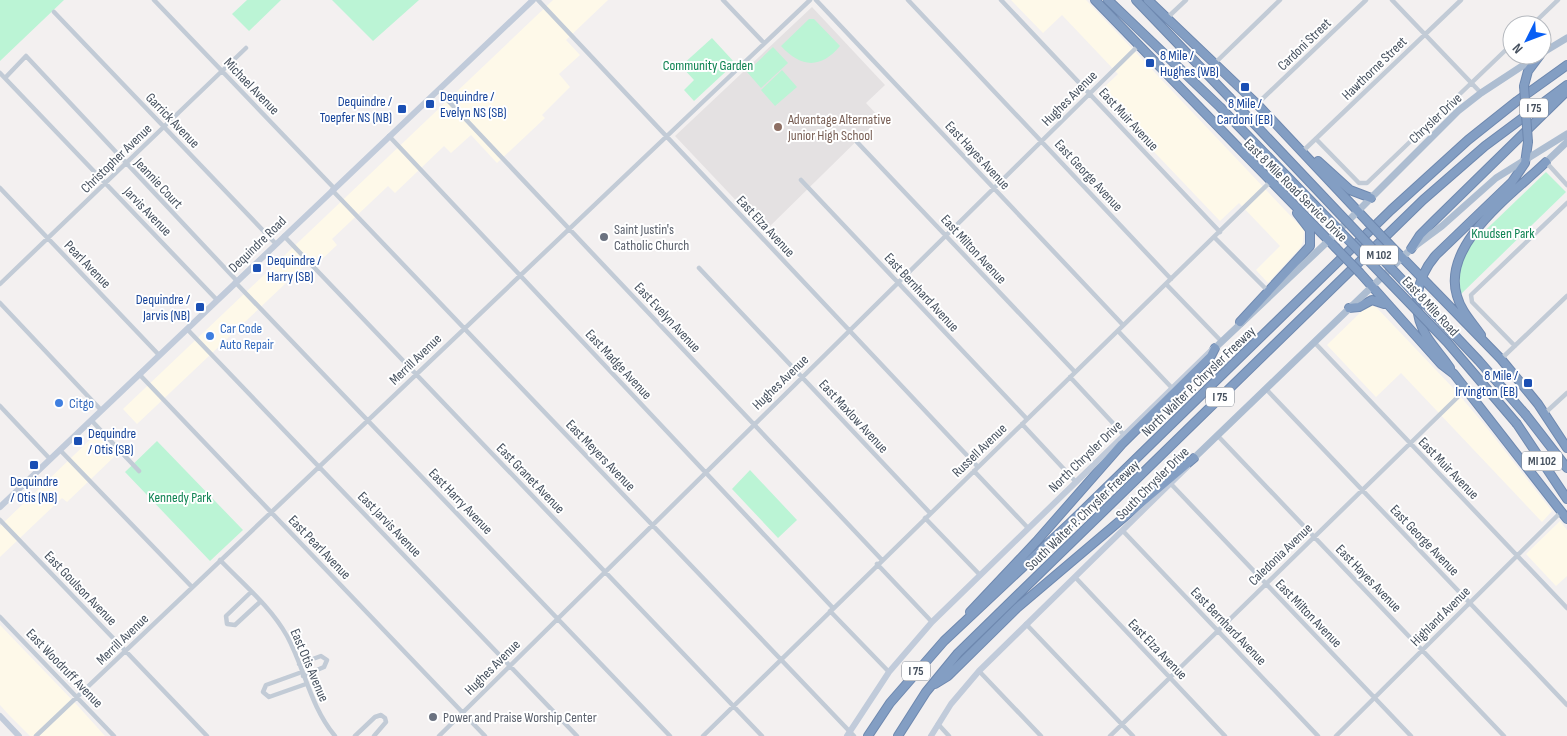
<svg xmlns="http://www.w3.org/2000/svg" width="1567" height="736" viewBox="0 0 1567 736" font-family="'Sofia Sans Condensed',sans-serif">
<style>
.commercial{fill:#fef9e9}
.education{fill:#e4e1e2}
.green{fill:#bbf4d5}
.lines{fill:none;stroke-linecap:round;stroke-linejoin:round}
.highway-casing{stroke:#6e88af;stroke-width:10}
.street{stroke:#c2cbd6;stroke-width:4.5}
.secondary{stroke:#c1cbda;stroke-width:6}
.primary{stroke:#adbdd1;stroke-width:7}
.highway{stroke:#839ec3;stroke-width:8}
.highway-bridge-casing{stroke:#6e88af;stroke-width:10;stroke-linecap:butt}
.highway-bridge{stroke:#839ec3;stroke-width:8}
.transit-dot{fill:#1a4fb4;stroke:#fff;stroke-width:2}
.education-dot{fill:#8d6e63;stroke:#fff;stroke-width:2}
.worship-dot{fill:#6b7280;stroke:#fff;stroke-width:2}
.shop-dot{fill:#3f7fe0;stroke:#fff;stroke-width:2}
.labels{text-anchor:middle;stroke-width:4;stroke-linejoin:round;paint-order:stroke}
.shield{fill:#fff;stroke:#7e858f;stroke-width:1}
.shield-label{font-size:12px;font-weight:bold;fill:#46515f}
.street-label{font-size:14px;fill:#46515f;stroke:#fff}
.transit-label{font-size:14px;fill:#164399;stroke:#fff;text-anchor:start}
.park-label{font-size:14px;fill:#0e8352;stroke:#fff}
.education-label{font-size:14px;fill:#785e54;stroke:#fff;text-anchor:start}
.worship-label{font-size:14px;fill:#5b616d;stroke:#fff;text-anchor:start}
.shop-label{font-size:14px;fill:#366cbe;stroke:#fff;text-anchor:start}
</style>
<rect width="100%" height="100%" fill="#f3f0f0"/>
<path class="commercial" d="M553,0h55l-42,40 14,15 -21,19 11,13 -28,28 3,3 -48,45 -26,-28 -20,18 -7,-7 -49,47 -7,-7 -56,53 5,6 -19,18 -14,3 -167,158 -14,-15z
M1011,0h75l218,230 -1,12 -3,6 -32,35 -12,-13 24,-24 -41,-43 -19,18 -122,-128 20,-19 -56,-59 -19,18z
M1371,306l5,1 78,82 29,34 69,88 -10,11 -141,-149 -25,24 -49,-52 37,-36z
M96,434l20,21 -49,47 -5,-4 -62,59v-31z
M1560,521l7,9v46l-11,10 -30,-32z
M0,625l77,80 28,31h-75l-21,-21 -9,-10z"/>
<path class="education" d="M812,7l73,78 -19,18 14,15 -115,113 -90,-95z"/>
<path class="green" d="M0,0h64l-64,61z
M247,0h34l-32,31 -17,-17z
M332,0h87l-46,41z
M809,19h5l26,27c-19,23 -39,22 -59,0z
M712,38l23,25 -41,38 -10,-11 10,-10 -13,-14z
M773,47l15,16 -27,25 -14,-16z
M782,70l15,17 -22,19 -14,-16z
M1546,172l20,20 -106,103 -1,-27 9,-21z
M157,441l86,89 -33,31 -85,-89z
M750,470l47,50 -19,18 -46,-49z"/>
<g class="lines">
<defs>
<path id="highway" d="M1095,0l240,247
M1108,0l112,107
M1136,0l93,97
M1148,0l109,104 111,118
M1524,86l4,-15 12,-16
M1318,161l32,29 21,8
M1389,244l112,115 37,45 29,44
M1411,249l9,-14 15,-15 132,-129
M1360,273l81,91 13,10 113,145
M1349,308l10,-1 13,-7 12,4
M1240,322l70,-76v-16l-13,-17
M1481,335c-9,-13 -20,-24 -24,-39 -16,-52 56,-102 89,-134
M1450,368c-7,-11 -16,-20 -23,-31 -17,-27 -11,-59 9,-82l76,-73 13,-19 3,-21
M1526,415l41,53
M1517,424l50,75
M970,612l66,-70 86,-98 89,-88 4,-8
M935,684l13,-8 69,-68 177,-150
M868,736l22,-33 54,-62 126,-118 321,-313 77,-70 49,-39 50,-36
M898,736l28,-44 32,-39 465,-453 62,-54 82,-61"/>
</defs>
<use href="#highway" class="highway-casing"/>
<path class="street" d="M154,0l180,188
M538,0l440,467
M723,0l41,43
M816,0l307,325
M908,0l263,279
M1001,0l219,232
M1392,0l89,93
M54,12l222,232
M1167,18l19,-18
M1532,25l26,-25
M1215,63l65,-63
M0,73l217,227
M5,78l21,-22 211,225
M438,90l444,470
M1257,104l109,-104
M389,136l444,472
M1316,139l43,44h8l145,-139
M857,142l218,230
M1303,151l158,-151
M1546,162l21,23
M801,180l226,239
M0,188l159,167
M332,190l522,546
M284,236l478,500
M1214,237l55,55
M699,268l231,245
M235,282l435,454
M0,284l246,-236
M1166,284l55,57
M0,303l101,107
M187,329l390,407
M1118,331l54,57
M1314,342l253,266
M1515,346l-43,-44 -1,-7 96,-92
M1501,359l66,-63
M139,374l346,362
M1070,377l54,58
M1266,389l301,316
M0,406l50,53
M1544,414l23,-21
M91,420l48,51
M1022,424l54,58
M1217,435l287,301
M60,450l132,137
M974,471l54,57
M1171,484l240,252
M925,518l55,57
M0,520l207,216
M1123,531l195,205
M220,560c23,24 51,47 67,76 18,33 23,70 48,100
M877,564l55,58
M1075,577l150,159
M251,592l-25,24 1,8 8,1 25,-23
M830,611l59,61
M0,617l114,119
M1026,624l107,112
M299,664l22,-8 6,4 -3,7 -21,9
M979,671l62,65
M302,672l-36,13 -3,7 6,5 37,-13
M938,724l11,12
M36,736l774,-736
M355,736l20,-19 6,-2 4,3 1,4 -12,14
M439,736l699,-690
M703,736l568,-555
M1110,736l356,-347
M1336,736l225,-224"/>
<path class="secondary" d="M0,507l533,-507
M0,716l19,20
M847,736l42,-64 43,-50 282,-274
M931,736l20,-32 28,-33 208,-204"/>
<path class="primary" d="M1542,53l25,-15
M1546,162l21,-20
M1215,348l109,-103 134,-134 23,-18 58,-38
M1194,458l217,-209 31,-23 54,-48 71,-44"/>
<use href="#highway" class="highway"/>
<defs>
<path id="highway-bridge" d="M1524,86l4,56
M1229,97l250,264 47,54
M1220,107l227,235 70,82
M1368,222l21,22
M1335,247l25,26"/>
</defs>
<use href="#highway-bridge" class="highway-bridge-casing"/>
<use href="#highway-bridge" class="highway-bridge"/>
</g>
<g class="transit-dot">
<rect x="1145" y="58" width="10" height="10" rx="2.5"/>
<rect x="1240" y="82" width="10" height="10" rx="2.5"/>
<rect x="425" y="99" width="10" height="10" rx="2.5"/>
<rect x="397" y="104" width="10" height="10" rx="2.5"/>
<rect x="252" y="263" width="10" height="10" rx="2.5"/>
<rect x="195" y="302" width="10" height="10" rx="2.5"/>
<rect x="1523" y="378" width="10" height="10" rx="2.5"/>
<rect x="73" y="436" width="10" height="10" rx="2.5"/>
<rect x="29" y="460" width="10" height="10" rx="2.5"/>
</g>
<circle class="education-dot" cx="778" cy="127" r="5"/>
<g class="worship-dot">
<circle cx="604" cy="237" r="5"/>
<circle cx="433" cy="717" r="5"/>
</g>
<g class="shop-dot">
<circle cx="210" cy="336" r="5"/>
<circle cx="59" cy="403" r="5"/>
</g>
<g class="labels">
<g class="shield">
<rect x="1520" y="98.5" width="28" height="19" rx="4"/>
<rect x="1360" y="245.5" width="38" height="19" rx="4"/>
<rect x="1206" y="387.5" width="28" height="19" rx="4"/>
<rect x="1522" y="451.5" width="40" height="19" rx="4"/>
<rect x="902" y="661.5" width="28" height="19" rx="4"/>
</g>
<g class="shield-label">
<text x="1534" y="112">I 75</text>
<text x="1379" y="259">M 102</text>
<text x="1220" y="401">I 75</text>
<text x="1542" y="465">MI 102</text>
<text x="916" y="675">I 75</text>
</g>
<g class="street-label">
<text transform="translate(1304 44) rotate(-44)" y="5">Cardoni Street</text>
<text transform="translate(1374 68) rotate(-44)" y="5">Hawthorne Street</text>
<text transform="translate(252 86) rotate(46)" y="5">Michael Avenue</text>
<text transform="translate(1069 98) rotate(-45)" y="5">Hughes Avenue</text>
<text transform="translate(1435 118) rotate(-43)" y="5">Chrysler Drive</text>
<text transform="translate(1129 119) rotate(47)" y="5">East Muir Avenue</text>
<text transform="translate(173 120) rotate(46)" y="5">Garrick Avenue</text>
<text transform="translate(978 155) rotate(47)" y="5">East Hayes Avenue</text>
<text transform="translate(116 158) rotate(-44)" y="5">Christopher Avenue</text>
<text transform="translate(1089 175) rotate(47)" y="5">East George Avenue</text>
<text transform="translate(159 183) rotate(47)" y="5">Jeannie Court</text>
<text transform="translate(1296 190) rotate(45)" y="5">East 8 Mile Road Service Drive</text>
<text transform="translate(148 211) rotate(46)" y="5">Jarvis Avenue</text>
<text transform="translate(766 226) rotate(47)" y="5">East Elza Avenue</text>
<text transform="translate(257 244) rotate(-44)" y="5">Dequindre Road</text>
<text transform="translate(974 249) rotate(47)" y="5">East Milton Avenue</text>
<text transform="translate(88 264) rotate(46)" y="5">Pearl Avenue</text>
<text transform="translate(922 292) rotate(47)" y="5">East Bernhard Avenue</text>
<text transform="translate(1431 306) rotate(47)" y="5">East 8 Mile Road</text>
<text transform="translate(668 317) rotate(47)" y="5">East Evelyn Avenue</text>
<text transform="translate(415 359) rotate(-44)" y="5">Merrill Avenue</text>
<text transform="translate(619 364) rotate(47)" y="5">East Madge Avenue</text>
<text transform="translate(1198 381) rotate(-44)" y="5">North Walter P. Chrysler Freeway</text>
<text transform="translate(780 382) rotate(-44)" y="5">Hughes Avenue</text>
<text transform="translate(854 416) rotate(47)" y="5">East Maxlow Avenue</text>
<text transform="translate(979 450) rotate(-44)" y="5">Russell Avenue</text>
<text transform="translate(601 455) rotate(46)" y="5">East Meyers Avenue</text>
<text transform="translate(1085 456) rotate(-44)" y="5">North Chrysler Drive</text>
<text transform="translate(1449 468) rotate(46)" y="5">East Muir Avenue</text>
<text transform="translate(531 478) rotate(46)" y="5">East Granet Avenue</text>
<text transform="translate(1152 483) rotate(-45)" y="5">South Chrysler Drive</text>
<text transform="translate(461 501) rotate(46)" y="5">East Harry Avenue</text>
<text transform="translate(1082 515) rotate(-44)" y="5">South Walter P. Chrysler Freeway</text>
<text transform="translate(390 524) rotate(46)" y="5">East Jarvis Avenue</text>
<text transform="translate(1425 540) rotate(46)" y="5">East George Avenue</text>
<text transform="translate(320 547) rotate(46)" y="5">East Pearl Avenue</text>
<text transform="translate(1280 554) rotate(-44)" y="5">Caledonia Avenue</text>
<text transform="translate(1369 578) rotate(46)" y="5">East Hayes Avenue</text>
<text transform="translate(81 588) rotate(46)" y="5">East Goulson Avenue</text>
<text transform="translate(1309 613) rotate(46)" y="5">East Milton Avenue</text>
<text transform="translate(1440 616) rotate(-45)" y="5">Highland Avenue</text>
<text transform="translate(1229 626) rotate(46)" y="5">East Bernhard Avenue</text>
<text transform="translate(122 639) rotate(-44)" y="5">Merrill Avenue</text>
<text transform="translate(1158 649) rotate(46)" y="5">East Elza Avenue</text>
<text transform="translate(310 665) rotate(67)" y="5">East Otis Avenue</text>
<text transform="translate(492 667) rotate(-45)" y="5">Hughes Avenue</text>
<text transform="translate(65 668) rotate(46)" y="5">East Woodruff Avenue</text>
</g>
<g class="transit-label">
<text x="1160" y="60">8 Mile /<tspan x="1160" dy="16">Hughes (WB)</tspan></text>
<text x="440" y="101">Dequindre /<tspan x="440" dy="16">Evelyn NS (SB)</tspan></text>
<text x="392" y="106" text-anchor="end">Dequindre /<tspan x="392" dy="16">Toepfer NS (NB)</tspan></text>
<text x="1245" y="108" text-anchor="middle">8 Mile /<tspan x="1245" dy="16">Cardoni (EB)</tspan></text>
<text x="267" y="265">Dequindre /<tspan x="267" dy="16">Harry (SB)</tspan></text>
<text x="190" y="304" text-anchor="end">Dequindre /<tspan x="190" dy="16">Jarvis (NB)</tspan></text>
<text x="1518" y="380" text-anchor="end">8 Mile /<tspan x="1518" dy="16">Irvington (EB)</tspan></text>
<text x="88" y="438">Dequindre<tspan x="88" dy="16">/ Otis (SB)</tspan></text>
<text x="34" y="486" text-anchor="middle">Dequindre<tspan x="34" dy="16">/ Otis (NB)</tspan></text>
</g>
<g class="park-label">
<text x="708" y="70">Community Garden</text>
<text x="1503" y="238">Knudsen Park</text>
<text x="180" y="502">Kennedy Park</text>
</g>
<g class="education-label">
<text x="788" y="124">Advantage Alternative<tspan x="788" dy="16">Junior High School</tspan></text>
</g>
<g class="worship-label">
<text x="614" y="234">Saint Justin's<tspan x="614" dy="16">Catholic Church</tspan></text>
<text x="443" y="722">Power and Praise Worship Center</text>
</g>
<g class="shop-label">
<text x="220" y="333">Car Code<tspan x="220" dy="16">Auto Repair</tspan></text>
<text x="69" y="408">Citgo</text>
</g>
</g>
<g transform="translate(1527 40) rotate(228)"><circle r="24" fill="#ffffff" stroke="#b5b9bf"/>
<path d="M0-4L9 19L0 12L-9 19Z" fill="#085ef4"/>
<text y="-8" font-size="14" font-weight="bold" text-anchor="middle" fill="#46515f">N</text>
</g>
</svg>
